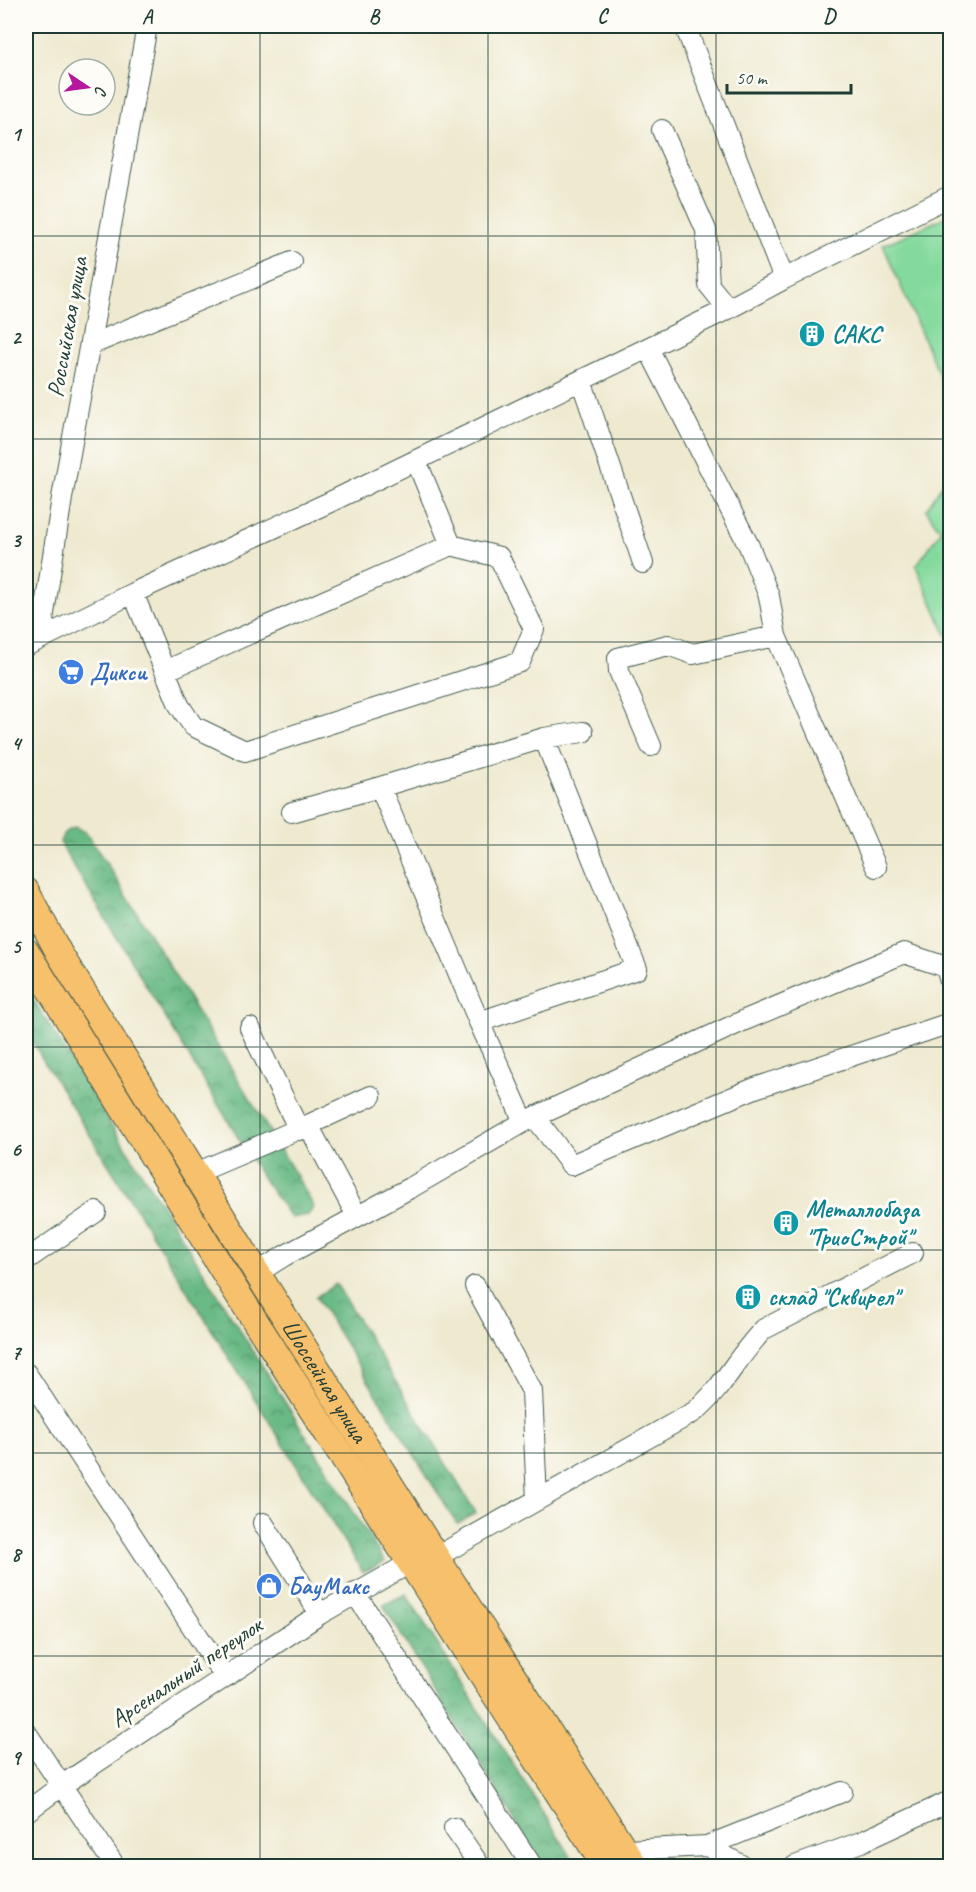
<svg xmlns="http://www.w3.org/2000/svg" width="976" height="1892" viewBox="0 0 976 1892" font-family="Caveat,sans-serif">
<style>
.green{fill:#84da9e;stroke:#528c69;stroke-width:1.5}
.forest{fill:url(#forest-crowns);stroke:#457c5c;stroke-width:1.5}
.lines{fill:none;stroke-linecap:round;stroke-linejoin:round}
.minor-casing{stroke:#3e574b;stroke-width:22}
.major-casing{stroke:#3e574b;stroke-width:28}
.minor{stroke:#fff;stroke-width:20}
.major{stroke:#f7c06c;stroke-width:26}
.grid{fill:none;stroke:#1f3d34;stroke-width:1.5;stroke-opacity:0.55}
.labels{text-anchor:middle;stroke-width:6;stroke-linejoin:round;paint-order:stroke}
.street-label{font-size:24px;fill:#1f3d34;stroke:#fdfcf7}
.culture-label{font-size:24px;font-weight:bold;fill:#0d838f;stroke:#fdfcf7;text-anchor:start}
.shop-label{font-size:24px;font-weight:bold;fill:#366cbe;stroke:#fdfcf7;text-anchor:start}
.neatline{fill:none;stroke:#1f3d34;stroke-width:2}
.grid-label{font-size:20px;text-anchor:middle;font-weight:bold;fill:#1f3d34}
</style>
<defs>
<pattern id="forest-crowns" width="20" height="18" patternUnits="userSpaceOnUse" patternTransform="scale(1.5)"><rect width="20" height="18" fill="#6bba85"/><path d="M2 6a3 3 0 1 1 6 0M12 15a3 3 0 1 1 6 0" fill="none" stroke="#57986e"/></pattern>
</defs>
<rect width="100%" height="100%" fill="#fdfcf7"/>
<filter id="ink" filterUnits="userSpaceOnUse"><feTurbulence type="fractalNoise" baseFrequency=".0167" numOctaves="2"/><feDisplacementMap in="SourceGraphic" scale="12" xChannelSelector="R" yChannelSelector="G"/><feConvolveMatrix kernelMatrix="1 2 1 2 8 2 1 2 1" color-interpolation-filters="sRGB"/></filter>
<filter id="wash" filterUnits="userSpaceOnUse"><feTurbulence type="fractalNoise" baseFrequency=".008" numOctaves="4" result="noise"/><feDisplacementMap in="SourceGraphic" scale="24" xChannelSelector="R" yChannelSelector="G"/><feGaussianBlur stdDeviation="1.35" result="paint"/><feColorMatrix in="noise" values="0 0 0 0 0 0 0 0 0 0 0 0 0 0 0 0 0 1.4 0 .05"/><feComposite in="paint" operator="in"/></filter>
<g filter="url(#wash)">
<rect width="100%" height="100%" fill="#eee9cf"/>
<path class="green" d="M950,215v223l-10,-61 -57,-132z
M950,446v197l-34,-77 25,-35 -15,-21 22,-35z"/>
<path class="forest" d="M75,827l11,6 28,42 182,300 18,32 -6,8 -17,3 -26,-36 -197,-325 -8,-15 4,-9z
M26,986l8,15 351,561 -22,10 -320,-512 -17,-31z
M336,1284l140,229 -19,11 -141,-227z
M406,1594l171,272h-34l-160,-261z"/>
</g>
<g filter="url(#ink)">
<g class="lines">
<defs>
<path id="minor" d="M685,26l99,253
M662,130l44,100 3,55 19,24
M90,345l202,-83
M648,348l101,198 20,50 7,40 100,231
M581,380l62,183
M133,593l46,112 14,21 52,25 275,-89 14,-33 -35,-72 -48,-12 -35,-85
M40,639l22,-141 85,-472
M26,646l107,-53 197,-91 398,-193 56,-30 166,-83
M165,671l286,-126
M651,746l-32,-75 -1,-13 50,-13 25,9 83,-18
M292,812l88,-25
M479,1022l158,-53 -93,-231
M250,1028l49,102
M535,1117l36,48 184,-77 195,-65
M524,1122l-45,-100 -99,-235 164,-49 39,-6
M308,1125l63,-29
M196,1173l112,-48 49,91
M26,1260l70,-48
M257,1273l27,-17 128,-69 112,-65 221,-102 159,-67 42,14 4,15
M475,1286l57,105 5,109
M26,1373l199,304
M263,1523l57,91
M436,1557l258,-145c29,-23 44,-57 70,-83l149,-76
M355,1593l177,273
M26,1732l89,134
M26,1812l35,-26 259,-172 90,-51
M454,1828l26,38
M707,1846l135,-54
M625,1850l82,-4 36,20
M795,1866l66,-24 89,-41"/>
<g id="major">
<path id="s1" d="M26,891l33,62 198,320 179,284 199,309"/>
<path d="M26,951l208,337 371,578"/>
</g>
</defs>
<use href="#minor" class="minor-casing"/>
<use href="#major" class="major-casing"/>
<use href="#minor" class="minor"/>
<use href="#major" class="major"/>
</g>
</g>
<path class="grid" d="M260,26v1840M488,26v1840M716,26v1840M26,236h924M26,439h924M26,642h924M26,845h924M26,1047h924M26,1250h924M26,1453h924M26,1656h924"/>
<defs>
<symbol id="building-disc" viewBox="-11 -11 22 22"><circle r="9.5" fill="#0f9aa8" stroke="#fdfcf7"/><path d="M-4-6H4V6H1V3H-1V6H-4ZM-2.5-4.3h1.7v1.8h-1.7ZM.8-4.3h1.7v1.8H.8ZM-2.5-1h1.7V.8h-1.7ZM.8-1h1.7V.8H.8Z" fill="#fff"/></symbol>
<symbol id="supermarket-disc" viewBox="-11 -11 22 22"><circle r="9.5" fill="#3f7fe0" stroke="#fdfcf7"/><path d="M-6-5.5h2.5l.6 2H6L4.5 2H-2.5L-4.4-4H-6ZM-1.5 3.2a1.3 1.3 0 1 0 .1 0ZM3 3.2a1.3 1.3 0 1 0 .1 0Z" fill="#fff"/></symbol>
<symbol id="shop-disc" viewBox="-11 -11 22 22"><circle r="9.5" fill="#3f7fe0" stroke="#fdfcf7"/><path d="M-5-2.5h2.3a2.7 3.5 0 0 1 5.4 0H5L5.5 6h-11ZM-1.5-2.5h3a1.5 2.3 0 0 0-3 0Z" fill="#fff"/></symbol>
</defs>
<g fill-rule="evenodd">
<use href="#building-disc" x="797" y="319" width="30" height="30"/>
<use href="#supermarket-disc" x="56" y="657" width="30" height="30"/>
<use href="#building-disc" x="771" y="1208" width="30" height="30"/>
<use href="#building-disc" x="733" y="1282" width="30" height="30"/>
<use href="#shop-disc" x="254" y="1571" width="30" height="30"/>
</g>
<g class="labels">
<g class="street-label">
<text transform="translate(67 327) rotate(-80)" y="8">Российская улица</text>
<text dy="8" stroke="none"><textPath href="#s1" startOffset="574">Шоссейная улица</textPath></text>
<text transform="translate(186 1672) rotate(-34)" y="8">Арсенальный переулок</text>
</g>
<g class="culture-label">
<text x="832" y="342">САКС</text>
<text x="806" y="1217">Металлобаза<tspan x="806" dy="28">"ТриоСтрой"</tspan></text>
<text x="768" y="1305">склад "Сквирел"</text>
</g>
<g class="shop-label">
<text x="90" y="680">Дикси</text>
<text x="288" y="1594">БауМакс</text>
</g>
</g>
<rect width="976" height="1892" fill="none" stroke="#fdfcf7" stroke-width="66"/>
<g transform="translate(87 87) rotate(103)"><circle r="28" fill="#fdfcf7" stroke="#a4b0a9" stroke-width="1.5"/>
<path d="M0-4.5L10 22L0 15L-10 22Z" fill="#b5179e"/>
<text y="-9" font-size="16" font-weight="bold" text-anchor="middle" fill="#1f3d34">С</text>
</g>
<path d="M727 84v9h124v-9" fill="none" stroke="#1f3d34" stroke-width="3"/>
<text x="736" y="84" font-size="18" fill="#1f3d34" stroke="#fdfcf7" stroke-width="4.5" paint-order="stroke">50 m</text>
<rect x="33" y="33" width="910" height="1826" class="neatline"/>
<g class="grid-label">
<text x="147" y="23">A</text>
<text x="374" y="23">B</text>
<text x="602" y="23">C</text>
<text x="829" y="23">D</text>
<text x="16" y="141">1</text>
<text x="16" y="344">2</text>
<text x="16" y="547">3</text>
<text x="16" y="750">4</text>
<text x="16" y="953">5</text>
<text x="16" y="1156">6</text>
<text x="16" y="1359">7</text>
<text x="16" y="1561">8</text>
<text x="16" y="1764">9</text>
</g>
</svg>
